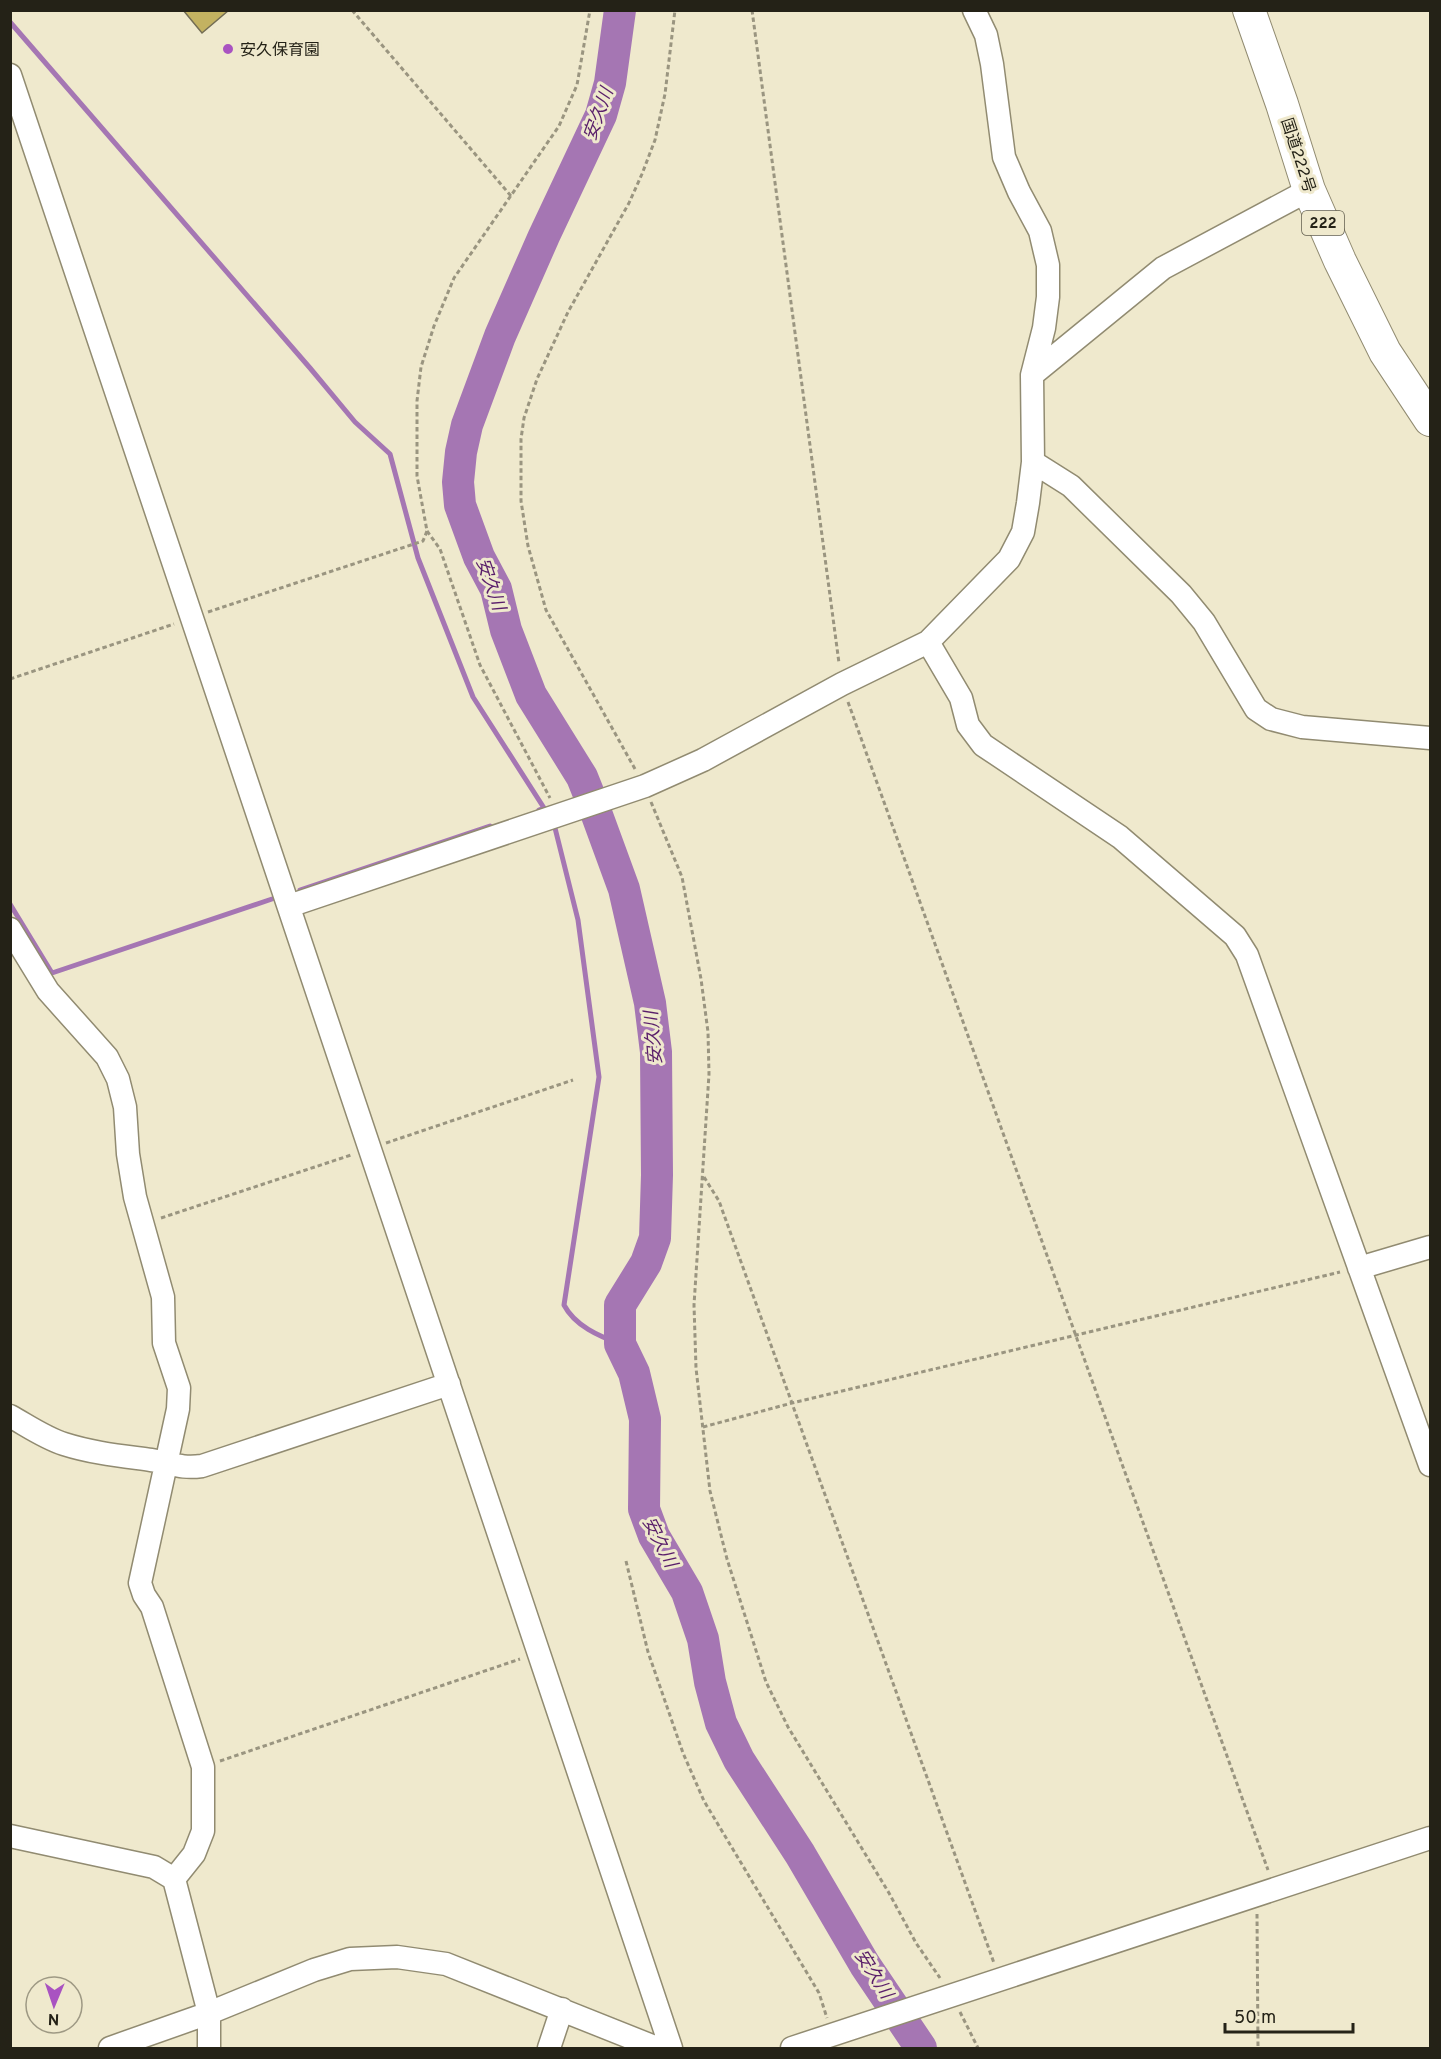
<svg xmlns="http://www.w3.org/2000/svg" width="1441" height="2059" viewBox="0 0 1441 2059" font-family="Overpass,'Noto Sans JP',sans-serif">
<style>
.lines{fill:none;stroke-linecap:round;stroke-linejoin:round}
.stream{stroke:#a576b3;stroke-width:5}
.river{stroke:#a576b3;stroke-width:32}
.building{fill:#c3b261;stroke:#736d54;stroke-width:1.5}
.minor-casing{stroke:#918b71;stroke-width:25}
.highway-casing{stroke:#918b71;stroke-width:34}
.path{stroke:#9a9580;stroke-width:3;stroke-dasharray:4.5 3;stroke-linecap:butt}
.minor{stroke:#fff;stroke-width:22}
.highway{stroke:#fff;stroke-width:32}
.poi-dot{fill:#a953c1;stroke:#efe9cd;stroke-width:2}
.labels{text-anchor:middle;stroke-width:6;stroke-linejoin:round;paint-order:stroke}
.shield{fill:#efe9cd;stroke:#615e4e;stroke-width:1.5}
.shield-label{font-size:15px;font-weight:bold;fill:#242217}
.poi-label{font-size:16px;fill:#242217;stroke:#efe9cd;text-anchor:start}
.street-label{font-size:16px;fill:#242217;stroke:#efe9cd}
.water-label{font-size:18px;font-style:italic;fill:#591e6a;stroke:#efe9cd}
</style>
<rect width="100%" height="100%" fill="#efe9cd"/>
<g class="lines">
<path class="stream" d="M10,22l300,346 45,54 35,32 28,104 55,139 71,111 -5,2
M555,828l23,92 21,157 -35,228c11,21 35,31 56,39
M300,890l190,-64
M10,904l42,69 220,-74"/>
<path class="river" d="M620,10l-10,73 -9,32 -57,121 -44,100 -33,89 -6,27 -3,30 2,23 19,52 17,32 10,41 25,65 51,82 12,30 30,82 26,114 6,49 1,123 -2,63 -9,25 -26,42v39l14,29 11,46 -1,90 10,27 33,56 16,47 7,43 11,41 18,37 61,94 65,111 56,83"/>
</g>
<path class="building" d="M183,10h46l-27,23z"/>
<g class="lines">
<defs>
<path id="minor" d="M10,75c218,659 441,1316 661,1973
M1032,375l131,-107 146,-78
M1033,462l38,24 110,108 23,28 52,87 15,10 31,8 128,11
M928,642l33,56 7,27 15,20 137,92 115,99 12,19 183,510
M289,906l356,-120 58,-26 139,-76 86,-42 81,-83 14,-27 5,-29 5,-41 -1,-87 12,-47 4,-31v-32l-8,-34 -21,-39 -15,-35 -12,-93 -6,-29 -12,-25
M10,929l38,62 59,66 11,22 7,28 3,47 7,43 28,100 1,46 15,45 -1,21 -38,174 4,12 8,12 51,160v64l-9,23 -20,25
M1359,1268l71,-21
M10,1416c18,10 35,22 54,28 28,9 58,12 87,16 21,3 29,9 51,6l247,-82
M10,1836l144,31 20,12 35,134v35
M110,2048l99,-35 105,-43 36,-11 47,-2 49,7 211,84
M549,2048l13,-39
M792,2048l638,-210"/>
<path id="highway" d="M1249,10l33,94 27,86 31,71 45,91 45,68"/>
</defs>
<use href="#minor" class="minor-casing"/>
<use href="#highway" class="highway-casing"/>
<path class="path" d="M352,10l159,186
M752,10l87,653
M427,531l13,18 40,116 70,133
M208,612l215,-71 4,-10 -10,-55v-75l4,-34 13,-41 20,-48 105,-152 18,-41 13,-75
M10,679l164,-55
M848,702l420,1168
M635,769l-89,-159 -18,-64 -7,-45v-62l3,-21 13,-39 31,-67 61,-109 13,-29 13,-34 10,-46 10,-84
M651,802l31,75 19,102 7,53 1,42 -15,231 2,63 14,123 17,68 39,123 22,45 101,166 27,50 24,35
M386,1143l187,-63
M704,1177l15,24 275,762
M161,1218l190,-63
M703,1427l89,-24 548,-131
M626,1561l22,91 35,101 21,48 115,192 8,25
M220,1761l300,-102
M1257,1914l1,134
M960,2012l18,36"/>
<use href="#minor" class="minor"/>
<use href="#highway" class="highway"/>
</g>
<circle class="poi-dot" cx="228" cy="49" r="6"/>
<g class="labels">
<rect class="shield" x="1302" y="211" width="42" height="24" rx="4.5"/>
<g class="shield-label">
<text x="1323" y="228">222</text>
</g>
<g class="poi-label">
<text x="240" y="55">安久保育園</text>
</g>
<g class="street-label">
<text transform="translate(1299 155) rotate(72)" y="6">国道222号</text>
</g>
<g class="water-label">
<text transform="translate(598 114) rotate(-70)" y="6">安久川</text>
<text transform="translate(491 584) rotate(71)" y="6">安久川</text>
<text transform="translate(653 1038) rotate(-95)" y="6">安久川</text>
<text transform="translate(660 1542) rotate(63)" y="6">安久川</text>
<text transform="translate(874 1974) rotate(58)" y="6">安久川</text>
</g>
</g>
<rect width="1441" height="2059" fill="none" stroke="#242217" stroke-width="24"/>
<g transform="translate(54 2005) rotate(182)"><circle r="28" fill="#efe9cd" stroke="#9e9984" stroke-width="1.5"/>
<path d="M0-4.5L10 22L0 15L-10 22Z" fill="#a953c1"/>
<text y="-9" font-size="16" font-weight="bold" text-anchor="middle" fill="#242217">N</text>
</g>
<path d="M1225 2023v9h128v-9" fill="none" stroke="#242217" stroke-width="3"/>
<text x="1234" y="2023" font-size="18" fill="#242217" stroke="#efe9cd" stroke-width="4.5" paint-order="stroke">50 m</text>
</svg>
